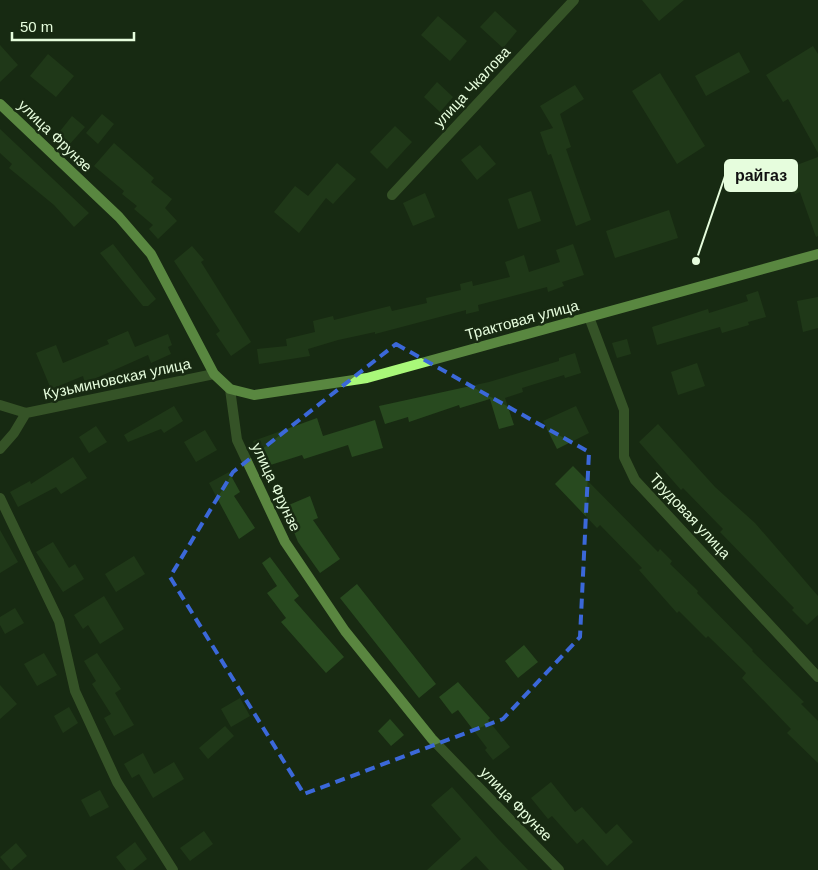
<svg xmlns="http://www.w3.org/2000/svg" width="818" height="870" viewBox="0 0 818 870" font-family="Helvetica,sans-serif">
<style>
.building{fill:#284a1f}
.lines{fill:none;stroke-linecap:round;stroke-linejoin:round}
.street{stroke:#5a8640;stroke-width:10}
.secondary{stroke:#a9f879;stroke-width:10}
.marked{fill:none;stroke:#3b68d9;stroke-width:4;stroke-dasharray:10 6;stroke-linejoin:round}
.labels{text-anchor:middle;stroke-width:5;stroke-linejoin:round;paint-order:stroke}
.street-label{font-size:15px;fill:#e6fddd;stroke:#182a12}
.leader{fill:none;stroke:#e6fddd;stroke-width:2}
.callout-dot{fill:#e6fddd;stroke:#182a12;stroke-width:2}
.callout{fill:#e6fddd;stroke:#e6fddd;stroke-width:2}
.callout-label{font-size:16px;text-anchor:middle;font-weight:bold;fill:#111}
</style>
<rect width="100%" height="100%" fill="#182a12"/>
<path class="building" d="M642,0h42l-25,21z
M495,11l22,20 -14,17 -23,-21z
M438,16l29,25 -17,20 -29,-26z
M0,45l18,20 -18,17z
M813,46l5,8v99l-30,-54 -5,3 -17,-27z
M739,52l11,20 -44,24 -11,-20z
M48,54l26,22 -18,21 -26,-21z
M660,73l45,73 -28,18 -45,-73z
M437,82l16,15 -13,15 -16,-15z
M575,85l9,14 -24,15 11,33 -5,2 25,71 -15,6 -25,-72 -3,1 -8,-23 13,-4 -13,-22z
M102,114l12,10 -16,20 -12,-11z
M72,116l13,11 -16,18 -12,-10z
M395,126l17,16 -25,27 -17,-17z
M0,129l89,84 -15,14 -20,-22 -45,-37 3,-4 -12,-11z
M114,143l40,35 -3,4 21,17 -7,9 12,13 -19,18 -9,-10 4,-4 -19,-16 3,-3 -15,-12 2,-3 -30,-25z
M480,145l16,19 -19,16 -16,-20z
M818,157v79l-2,1 -16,-45 -5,2 -9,-25z
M337,163l19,16 -23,25 -7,-6 -27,35 -25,-21 21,-26 13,10z
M531,191l10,30 -23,8 -10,-30z
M425,193l10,24 -22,9 -10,-23z
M669,210l9,28 -63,20 -9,-27z
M113,244l43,55 -8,7h-5l-43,-53z
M573,244l11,31 -22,7 2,4 -16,6 -1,-5 -69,18 1,6 -13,3v-4l-91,24v-2l-37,8 -30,9 2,7 -51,8 -2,-15 30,-3 -1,-7 29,-7 -2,-11 20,-5 1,4 56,-14 2,5 35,-8 -1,-5 35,-8 -1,-6 12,-3 1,5 37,-9 -5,-15 19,-7 5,17 31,-10 -4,-12z
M192,246l12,14 -3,2 50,80 -20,14 -15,-22 4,-3 -46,-70z
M758,291l8,26 -18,5 1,3 -27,8 -2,-6 -63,18 -5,-18 56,-18 1,4 39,-12 -2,-6z
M818,297v31l-15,4 -6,-31z
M128,331l7,16 33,-13 4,11 -4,2 3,7 -20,9 -3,-8 -63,28 -2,-7 -32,13 -15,-36 20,-8 7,18 46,-19 -2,-4z
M627,339l4,15 -14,4 -5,-15z
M575,353l6,20 -16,5 -1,-3 -42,13 1,4 -18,6 9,27 -15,4 -9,-30 -30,9 -1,-3 -50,17 -1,-5 -23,7 -6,-18 110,-24 70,-21v-3z
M697,363l8,23 -27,9 -7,-23z
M174,406l9,15 -19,12 -3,-4 -33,13 -4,-7z
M576,406l13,27 -32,16 -14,-28z
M317,418l6,18 52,-16 8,28 -31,9 -4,-12 -44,14 -2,-4 -41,13 -8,-27z
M658,424l57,63 40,36 63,73v19l-11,10 -15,-15 2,-2 -74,-76 3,-3 -40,-41 -2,2 -42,-48z
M96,426l11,16 -18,11 -10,-16z
M205,430l12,20 -21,12 -12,-20z
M73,457l14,21 -26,16 -5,-7 -38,20 -8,-15 20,-11 1,3z
M573,466l85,86 2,-3 12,12 -2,3 28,27 -1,2 56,57 -1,1 52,51 -3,2 17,17v42l-31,-30 4,-4 -49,-51 4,-5 -38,-37 -2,2 -27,-27 -2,2 -38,-43 3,-2 -42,-43 -3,3 -42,-44z
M229,472l11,20 -6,4 21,32 -16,11 -30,-56z
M310,496l8,22 -5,2 27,39 -20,14 -22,-31 -14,-35z
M0,530l18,32 -18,11z
M53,542l16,26 6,-4 9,15 -21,13 -27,-40z
M134,556l11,18 -29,18 -11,-18z
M270,557l29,39 -5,4 50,57 -18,16 -45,-51 5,-4 -19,-25 10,-7 -15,-23z
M357,584l79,100 -17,14 -79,-100z
M104,596l20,33 -24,15 -12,-19 -5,4 -9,-14z
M15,608l9,15 -19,11 -5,-9v-8z
M524,645l14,17 -20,16 -13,-17z
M44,653l13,22 -20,11 -13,-22z
M97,653l24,36 -6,4 19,32 -20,11 -10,-18 7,-4 -19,-30 4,-3 -12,-20z
M458,682l32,36 -2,2 22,27 -17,13 -8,-10 2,-2 -29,-38 -6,4 -13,-17z
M0,685l17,19 -17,15z
M240,698l10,18 -19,11 -10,-18z
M69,707l9,16 -15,10 -9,-17z
M390,719l14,16 -13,11 -13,-15z
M225,726l9,10 -26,23 -9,-11z
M143,753l11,21 20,-12 10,17 -31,19 -14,-24 -7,4 -8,-14z
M551,782l24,30 7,-5 24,27 11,-10 16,18 -26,24 -24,-27 -6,5 -25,-28 -4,3 -17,-21z
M452,787l46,52 30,31h-39l-13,-14 -16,14h-33l34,-31 -30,-34z
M100,790l9,17 -19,10 -9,-17z
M204,831l9,13 -23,17 -10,-13z
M135,842l12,17 -14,11h-7l-10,-13z
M16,843l11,13 -16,14 -11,-13z"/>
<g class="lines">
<path class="street" d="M392,195l182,-195
M589,317l35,93v47l11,23 183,197
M230,389l7,51 48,102 60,89 87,108 127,131
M0,405l26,8 188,-39
M0,449l14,-16 12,-20
M0,498l59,123 16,70 42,91 56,88"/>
<path class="secondary" d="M0,104l119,113 32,37 63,120 16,15 24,6 113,-17 451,-124"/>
</g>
<path d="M0 0H818V870H0ZM396,344l193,108 -9,185 -77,82 -199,75 -134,-217 63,-105z" fill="#182a12" fill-opacity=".55" fill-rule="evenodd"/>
<path class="marked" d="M396,344l193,108 -9,185 -77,82 -199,75 -134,-217 63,-105z"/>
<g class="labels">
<g class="street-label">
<text transform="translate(472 87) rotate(-47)" y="5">улица Чкалова</text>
<text transform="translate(55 136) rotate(44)" y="5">улица Фрунзе</text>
<text transform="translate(522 320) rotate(-15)" y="5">Трактовая улица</text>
<text transform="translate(117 379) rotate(-12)" y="5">Кузьминовская улица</text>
<text transform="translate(276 487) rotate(65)" y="5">улица Фрунзе</text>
<text transform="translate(690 516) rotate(47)" y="5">Трудовая улица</text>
<text transform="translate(516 804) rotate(46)" y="5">улица Фрунзе</text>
</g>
</g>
<path class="leader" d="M696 261L725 176"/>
<circle class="callout-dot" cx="696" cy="261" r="5"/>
<rect class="callout" x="725" y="160" width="72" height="31" rx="5"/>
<g class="callout-label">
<text x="761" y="181">райгаз</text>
</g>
<path d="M12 32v8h122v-8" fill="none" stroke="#e6fddd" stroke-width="2.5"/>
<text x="20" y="32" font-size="15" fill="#e6fddd" stroke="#182a12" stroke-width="4" paint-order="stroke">50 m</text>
</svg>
